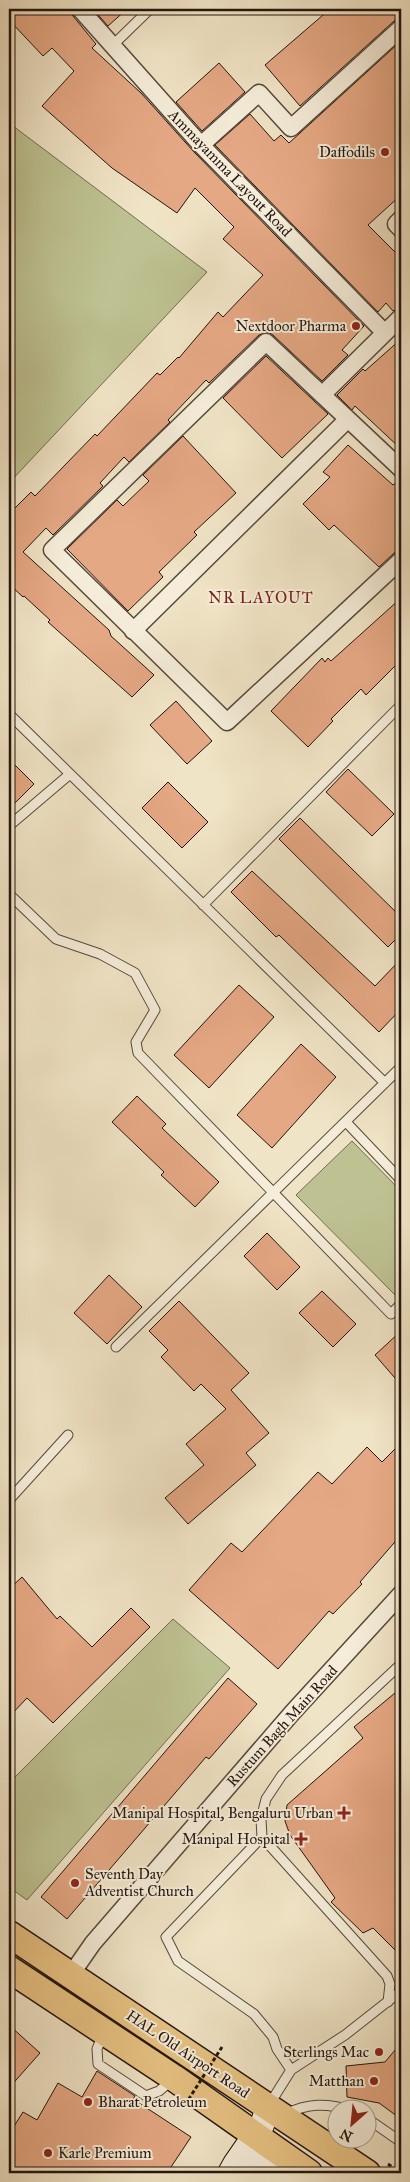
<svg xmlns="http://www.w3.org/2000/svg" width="410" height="2182" viewBox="0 0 410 2182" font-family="'IM FELL Great Primer',serif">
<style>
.green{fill:#bec292;stroke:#706c50}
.building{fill:#e5a884;stroke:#23150e}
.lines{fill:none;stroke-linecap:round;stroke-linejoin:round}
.lane-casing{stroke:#56493c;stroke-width:11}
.street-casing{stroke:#56493c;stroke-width:19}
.secondary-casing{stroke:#23150e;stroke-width:26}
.primary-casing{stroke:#23150e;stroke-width:29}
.path{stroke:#23150e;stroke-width:3;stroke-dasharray:4 2.5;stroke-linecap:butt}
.lane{stroke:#f5edda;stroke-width:9}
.street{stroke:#f5edda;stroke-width:16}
.secondary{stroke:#f5edda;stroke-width:24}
.primary{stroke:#e8c283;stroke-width:26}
.path-bridge{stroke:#23150e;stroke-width:3;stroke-dasharray:4 2.5;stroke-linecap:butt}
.poi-dot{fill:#8f2418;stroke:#f5edda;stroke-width:2}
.labels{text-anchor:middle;stroke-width:4;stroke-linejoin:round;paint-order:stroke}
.poi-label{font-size:15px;fill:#23150e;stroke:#f5edda;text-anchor:end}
.street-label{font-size:15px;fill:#23150e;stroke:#f5edda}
.neighbourhood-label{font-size:16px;letter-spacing:1px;fill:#7a1f14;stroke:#f5edda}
</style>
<rect width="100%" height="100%" fill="#f0e4c6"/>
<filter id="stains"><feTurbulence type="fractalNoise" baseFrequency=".004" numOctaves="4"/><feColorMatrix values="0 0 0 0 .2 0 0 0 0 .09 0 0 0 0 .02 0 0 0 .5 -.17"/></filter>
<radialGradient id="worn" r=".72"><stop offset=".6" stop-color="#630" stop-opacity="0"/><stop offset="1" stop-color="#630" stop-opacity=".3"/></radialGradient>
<path class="green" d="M9,123l198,149 -198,211z
M352,1141l49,50v102l-4,4 -101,-102z
M173,1619l57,49 -203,232 -18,-13v-104z"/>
<path class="building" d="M9,9h61l3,7 23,28 -4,4 49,45 53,59 170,174 -22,24 6,5 -26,26 -49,-46 -5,-3 -9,3 -50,48 -3,-3 -38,40 2,2 -41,40 -5,-5 -24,26 3,3 -50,49 -7,-7 -23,24 86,78 2,6 43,39 -22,22 -84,-75 2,-2 -26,-24 -1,1 -14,-13v-70l22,-22 4,4 60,-62 2,2 60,-63 3,2 18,-18 1,1 39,-46 5,5 40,-42 -40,-36 11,-12 -39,-39 -18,25 -65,-45 -70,-62 32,-35 -22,-23 -9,8 -34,-36z
M93,9h34l-19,17z
M330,9h71v9l-7,3 -94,85 -35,-41z
M401,41v154l-33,30 33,33v49l-8,4 -7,-8 -8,9 -163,-167 35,-31 24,27 7,-6 8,8z
M219,63l26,29 -43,39 -26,-29z
M401,339v110l-46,-43 -3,4 -15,-15 26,-26 2,2z
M266,356l62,58 -46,44 -59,-60z
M183,436l53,57 -42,39 3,3 -38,37 4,5 -35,34 -61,-62 50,-49 6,6 26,-25 -6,-6z
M348,445l45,40 8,-6v71l-7,3 -15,14 -45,-42 -5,5 -26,-26 27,-27 -7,-5z
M401,598v62l-35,35 -5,-6 -30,30 2,2 -25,26 -37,-36 51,-53 3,4 3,-4 3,3z
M176,701l36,40 -25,23 -37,-39z
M9,759l25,25 -25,25z
M348,769l46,45 -22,22 -46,-44z
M168,782l40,40 -26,26 -40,-40z
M300,818l101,99v17l-13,13 -109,-108z
M252,871l123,115 26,-27v50l-22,23 -100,-97 -3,2 -45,-45z
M239,985l35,32 -65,71 -35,-33z
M301,1044l35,33 -64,71 -35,-33z
M137,1096l29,28 -4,4 57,54 -24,25 -34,-32 3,-3 -52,-50z
M267,1233l33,34 -23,23 -33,-34z
M109,1275l33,32 -35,37 -33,-31z
M322,1291l34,33 -23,23 -34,-34z
M179,1301l70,72 -18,17 38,43 -23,20 10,12 -68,59 -23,-26 39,-33 -18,-21 40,-35 -25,-25 -7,7 -33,-34 7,-7 -19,-19z
M401,1331v54l-26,-30z
M401,1443v92l-41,47 2,2 -29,30 -4,-3 -51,58 -89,-79 42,-47 11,9 76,-80 14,12 35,-37 15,15z
M22,1577l35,42 3,-3 32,31 39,-39 19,19 -97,96 -26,-25 -18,19v-128z
M228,1678l29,26 -48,55 -3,-2 -139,162 -26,-22z
M401,1688v268l-28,-28 -10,5 -32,-31 4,-4 -45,-63 -5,-14 2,-16 76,-67 -9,-11z
M9,2025l31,28 -31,35z
M401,2043v76l-22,-16 -32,-6 -1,-31 39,-4z
M97,2071l38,25 -2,3 58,38 -24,36h-158v-39l14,-22 14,8 21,-37 24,14z"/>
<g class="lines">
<defs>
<path id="lane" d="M113,45l37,-36
M9,714l376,369
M9,830l1,-5 60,-51
M9,894l47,45 44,15 35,19 20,37 -19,32 2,11 253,261 10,-10
M203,905l198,-200
M346,1122l55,58
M116,1347l285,-280
M9,1500l59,-65
M262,1837l-1,-18 5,-20 16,-24 119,-111
M103,2034l-6,15 1,15 48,32 13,-5 13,-11
M291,2070l-14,-21 -4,-12 -19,-23 -76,-53 -12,-24 96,-100 125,139 3,8 -2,18
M269,2105l22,-35 54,-35 56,-44
M286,2114c21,-11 41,-11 64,-4
M368,2119l33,23"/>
<path id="street" d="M80,9l121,136 184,188
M201,145l58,-52 32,35 110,-100
M401,219l-5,5 5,5
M322,395l79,-78
M401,469l-135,-127 -214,208 175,172 174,-162
M133,631l215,-212
M70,1976l23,-33 199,-230 109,-119"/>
<path id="secondary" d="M230,2173l5,-9 27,-39 6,-17
M235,2173l44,-19"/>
<path id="primary" d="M9,1934l358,239
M9,1969l165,109 135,95"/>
</defs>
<use href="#lane" class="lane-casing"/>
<use href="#street" class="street-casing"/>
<use href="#secondary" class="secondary-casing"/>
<use href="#primary" class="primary-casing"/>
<path class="path" d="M388,2164l13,9"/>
<use href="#lane" class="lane"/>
<use href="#street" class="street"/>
<use href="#secondary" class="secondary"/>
<use href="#primary" class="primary"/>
<path class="path-bridge" d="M185,2105l37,-58"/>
</g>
<g class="poi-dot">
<circle cx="385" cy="152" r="5"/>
<circle cx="356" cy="326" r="5"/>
<path d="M341.5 1805.5h5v5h5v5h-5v5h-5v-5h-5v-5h5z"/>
<path d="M298.5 1831.5h5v5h5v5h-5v5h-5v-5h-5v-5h5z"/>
<circle cx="75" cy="1883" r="5"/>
<circle cx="379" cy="2052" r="5"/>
<circle cx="374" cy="2081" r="5"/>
<circle cx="88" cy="2102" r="5"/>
<circle cx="48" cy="2153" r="5"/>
</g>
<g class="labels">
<g class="poi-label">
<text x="375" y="157">Daffodils</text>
<text x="346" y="331">Nextdoor Pharma</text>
<text x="333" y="1818">Manipal Hospital, Bengaluru Urban</text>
<text x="290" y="1844">Manipal Hospital</text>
<text x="85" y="1879" text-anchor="start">Seventh Day<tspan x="85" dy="17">Adventist Church</tspan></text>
<text x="369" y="2057">Sterlings Mac</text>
<text x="364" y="2086">Matthan</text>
<text x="98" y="2107" text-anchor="start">Bharat Petroleum</text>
<text x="58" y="2158" text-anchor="start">Karle Premium</text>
</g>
<g class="street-label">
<text transform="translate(230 173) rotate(46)" y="5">Ammayamma Layout Road</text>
<text transform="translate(282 1726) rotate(-48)" y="5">Rustum Bagh Main Road</text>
<text transform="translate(188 2054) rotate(34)" y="5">HAL Old Airport Road</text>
</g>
<g class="neighbourhood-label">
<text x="261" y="603">NR LAYOUT</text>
</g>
</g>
<rect width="410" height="2182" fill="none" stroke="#f0e4c6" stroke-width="30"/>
<rect x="10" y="10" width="390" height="2162" fill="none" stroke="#23150e" stroke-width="2.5"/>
<rect x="15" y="15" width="380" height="2152" fill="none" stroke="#23150e"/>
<g transform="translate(352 2124) rotate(207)"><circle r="24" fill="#f5edda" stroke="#a19788"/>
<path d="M0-4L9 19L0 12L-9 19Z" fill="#8f2418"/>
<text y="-8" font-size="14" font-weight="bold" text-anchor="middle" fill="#23150e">N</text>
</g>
<rect width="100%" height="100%" filter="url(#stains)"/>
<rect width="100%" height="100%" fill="url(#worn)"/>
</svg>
